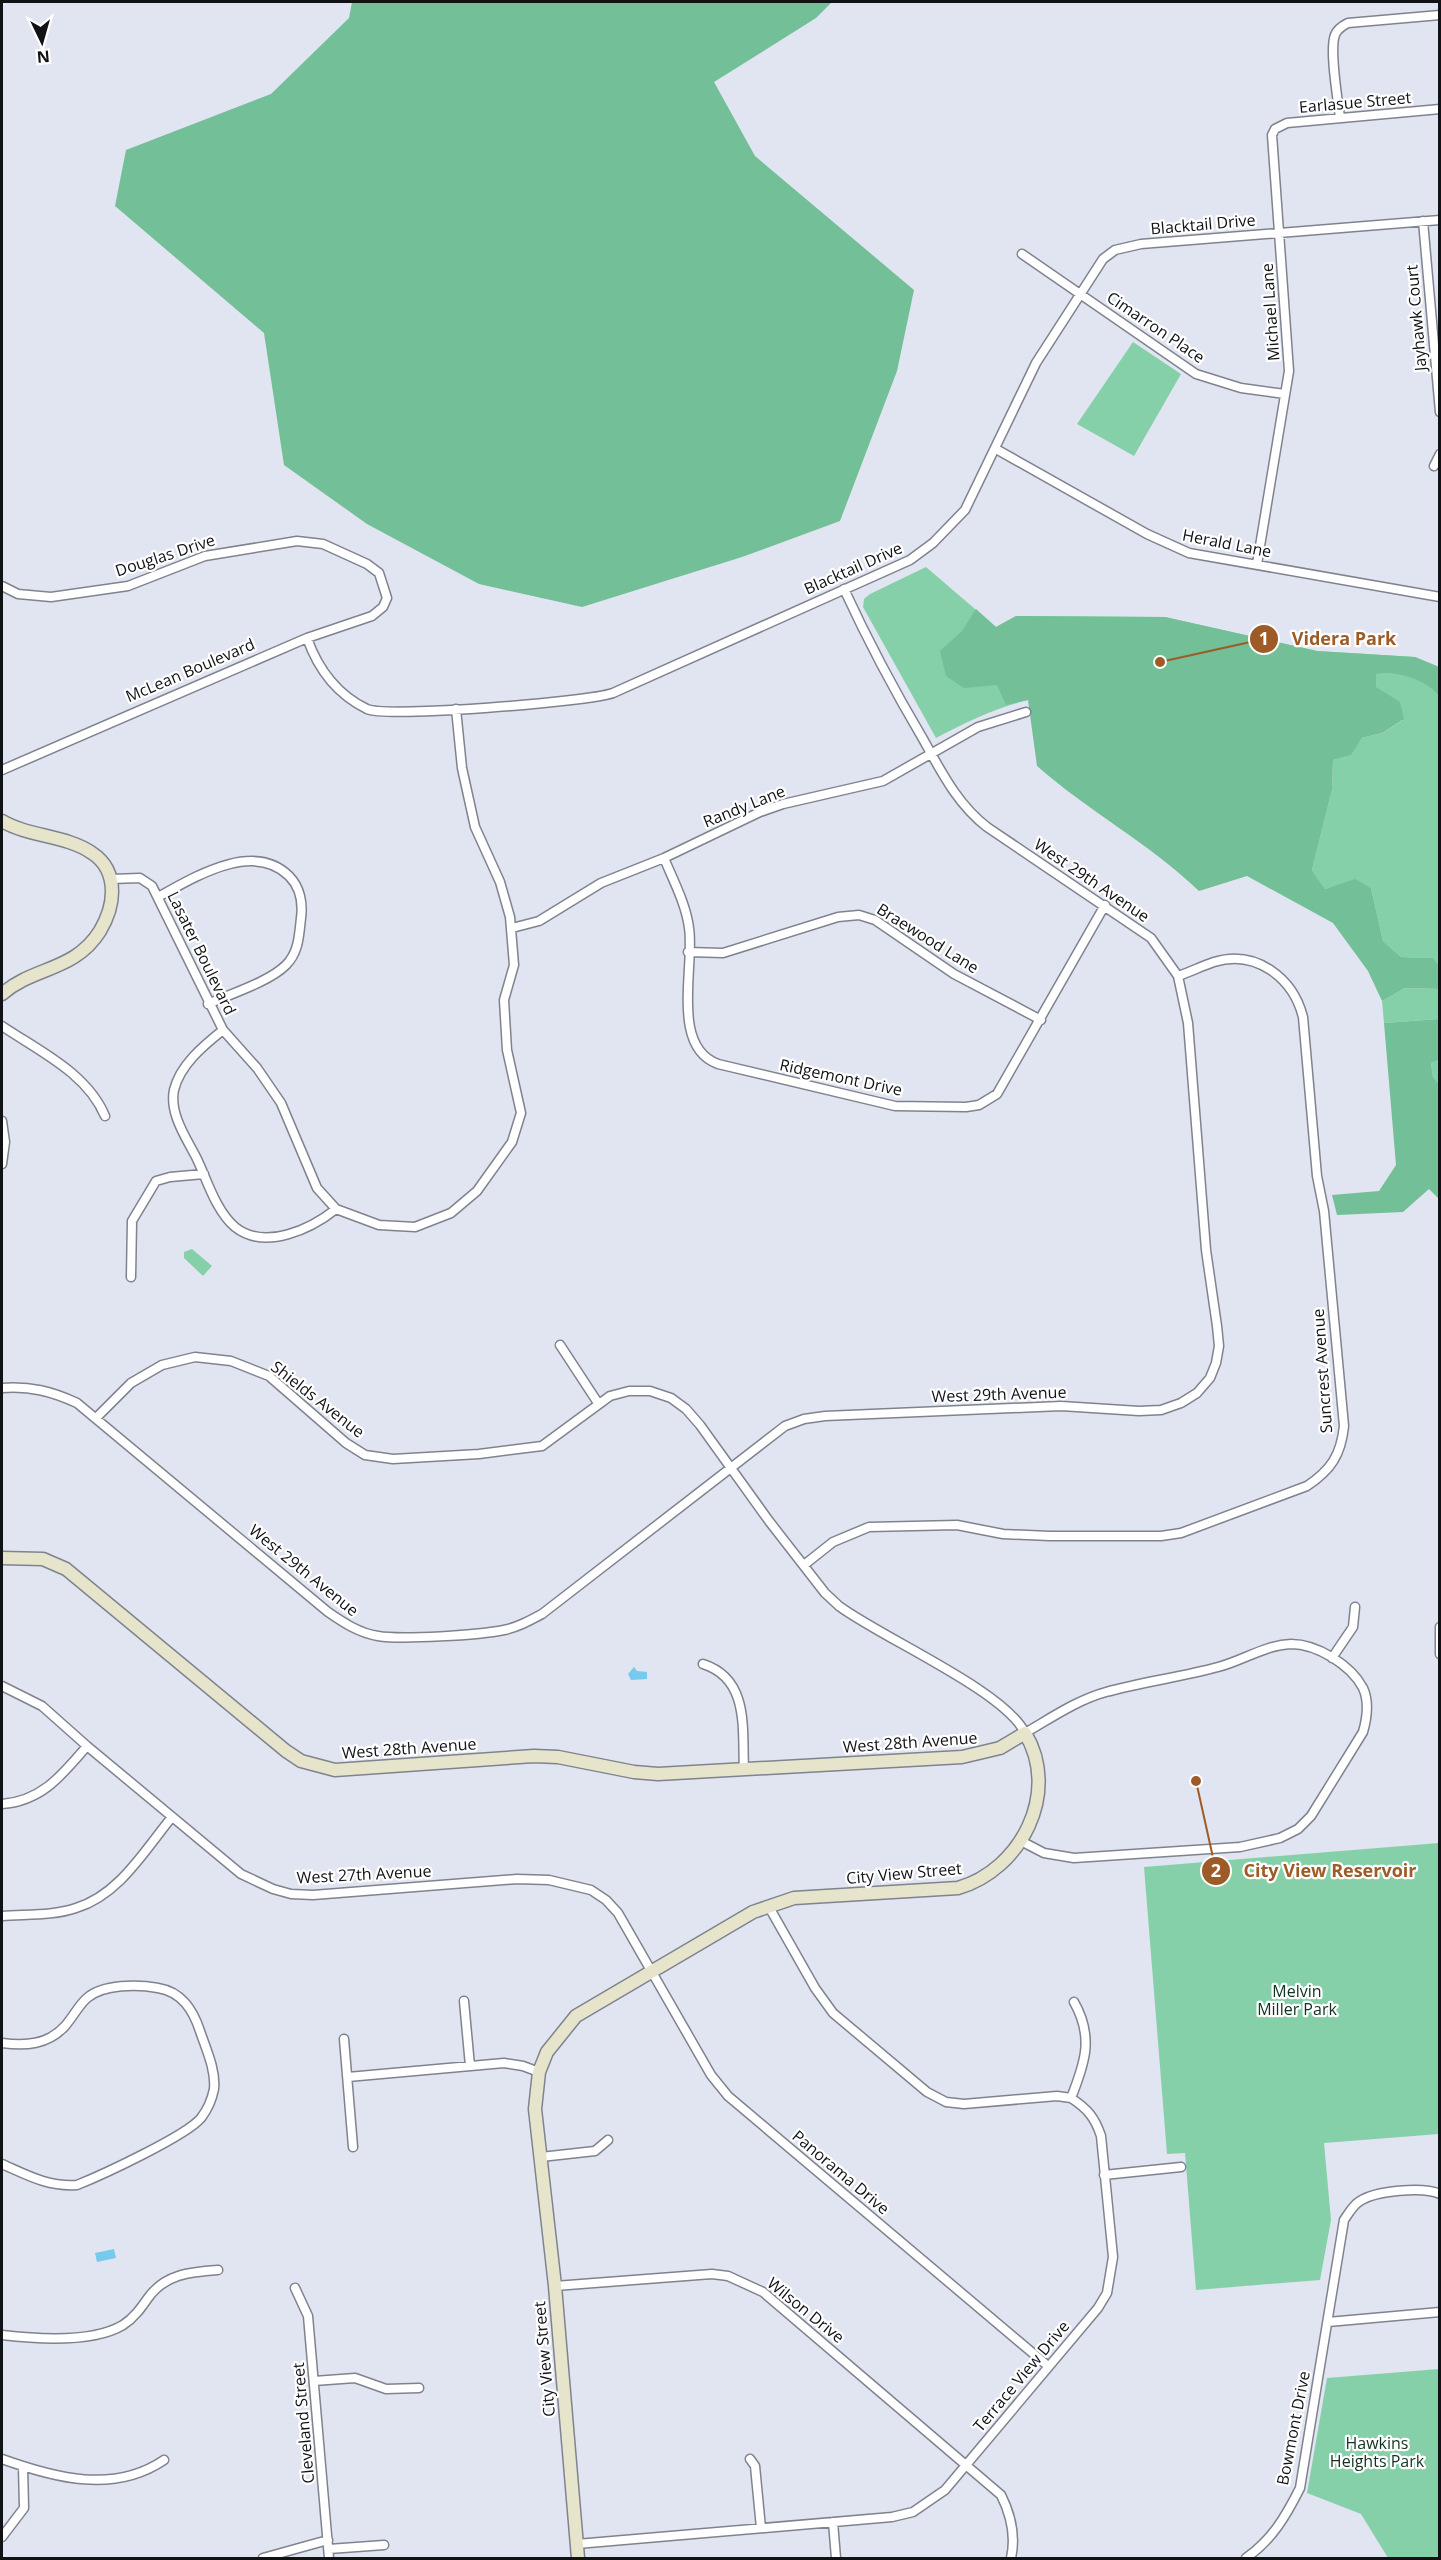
<svg xmlns="http://www.w3.org/2000/svg" width="1441" height="2560" viewBox="0 0 1441 2560" font-family="'Open Sans',sans-serif">
<style>
.green{fill:#86d0a9}
.forest{fill:#73bf97}
.water{fill:#75caed}
.lines{fill:none;stroke-linecap:round;stroke-linejoin:round}
.street-casing{stroke:#7f838e;stroke-width:11}
.secondary-casing{stroke:#7f838e;stroke-width:15}
.street{stroke:#fff;stroke-width:8}
.secondary{stroke:#e6e5cc;stroke-width:12}
.labels{text-anchor:middle;stroke-width:4.5;stroke-linejoin:round;paint-order:stroke}
.street-label{font-size:16px;fill:#101216;stroke:#fff}
.park-label{font-size:16px;fill:#103222;stroke:#fff}
.leader{fill:none;stroke:#9c5b27;stroke-width:2}
.callout-dot{fill:#9c5b27;stroke:#fff;stroke-width:2}
.mark-label{font-size:18px;text-anchor:middle;font-weight:bold;fill:#fff}
.callout-label{font-size:18px;text-anchor:middle;font-weight:bold;fill:#9c5b27;stroke:#fff;stroke-width:4.5;stroke-linejoin:round;paint-order:stroke}
</style>
<rect width="100%" height="100%" fill="#e0e5f1"/>
<path class="green" d="M1133,342l48,32 -47,82 -57,-32z
M926,567l70,60 20,-11 149,1 152,34 98,6 24,10v298l-6,-7 -32,-1 -18,-16 -12,-53 -16,-8 -30,9 -13,-19 20,-80 1,-30 17,-5 12,-17 20,-5 21,-13 -375,-20c-33,8 -62,22 -92,38l-73,-131 1,-8 6,-5z
M1405,988l34,1v30l-55,4 -2,-22z
M1439,1060v24l-6,-7 -2,-14z
M192,1249l20,17 -9,10 -19,-18v-6z
M1439,1843v291l-115,9 7,77 -11,60 -124,10 -11,-137 -18,1 -23,-287z
M1439,2369v189h-51l-27,-44 -54,-21 20,-115z"/>
<path class="forest" d="M352,2h480l-16,16 -102,64 41,74 159,134 -17,81 -57,150 -98,36 -160,50 -103,-23 -112,-60 -83,-59 -20,-132 -149,-127 11,-56 145,-56 78,-76z
M976,609l20,18 20,-11 149,1 152,34 98,6 24,10v29c-12,-16 -43,-26 -63,-22v13l24,15 4,17 -22,14 -20,5 -11,17 -18,5 -1,30 -20,80 13,19 30,-10 16,9 12,53 18,16 32,1 6,7v24l-34,-1 -23,13 -14,-30 -35,-48 -86,-47 -48,15c-50,-48 -111,-80 -162,-125l-9,-66 -22,5 -9,-20 -33,3 -18,-12 -6,-25 22,-20z
M1439,1019v41l-8,3 2,14 6,7v115l-10,-10 -26,23 -66,3 -5,-20 47,-4 17,-26 -12,-142z"/>
<path class="water" d="M634,1667l3,4 10,1v7l-16,1 -3,-6z
M114,2249l2,9 -19,4 -2,-9z"/>
<g class="lines">
<defs>
<path id="street" d="M1340,118c-2,-18 -11,-68 -5,-83 2,-6 7,-9 13,-12l92,-8
M1423,221l17,191
M1022,254l174,120 45,14 44,6
M996,449l151,85 42,19 251,44
M1434,466l6,-12
M1257,564l32,-193 -17,-236 3,-6 12,-6 153,-14
M2,586l16,8 33,3 77,-11 77,-30 92,-15 26,3 44,20 12,9 8,25 -4,9 -11,9 -65,22 -305,132
M307,638c11,31 29,56 60,71 20,9 221,-7 246,-16l297,-133 23,-17 32,-33 71,-147 67,-104 12,-9 26,-6 299,-24
M664,858c9,22 22,46 25,70 6,38 -19,119 29,136l177,42 71,1 13,-2 18,-11 108,-189
M111,879l29,-1 12,8 71,144 34,38 24,35 36,85 19,21 43,16 36,2 36,-14 26,-22 35,-49 9,-29 -14,-63 -3,-50 10,-35 -4,-48 -10,-35 -25,-55 -13,-59 -6,-59
M158,897c35,-19 95,-57 131,-21 11,11 14,27 12,42 -2,17 -2,34 -15,47 -17,17 -56,29 -78,39
M512,928l27,-7 62,-38 63,-25 96,-46 23,-8 100,-23 95,-54 48,-15
M688,952l35,1 115,-36 21,-2 16,5 79,54 87,46
M2,1026c37,25 85,47 103,90
M223,1030c-20,16 -43,35 -49,60 -5,24 13,49 23,69 10,21 19,52 38,68 30,24 76,2 101,-18
M2,1121l3,21 -3,22
M131,1277l1,-56 24,-40 14,-4 34,-3
M560,1345l38,58
M2,1388c28,-2 49,3 75,15l251,209c16,11 31,21 50,24 23,4 102,-1 126,-6 14,-3 25,-9 38,-16l243,-188 19,-7 21,-3 236,-10 78,5 22,-1 20,-7 16,-10 13,-15 6,-15 3,-17 -2,-20 -11,-76 -18,-227 -10,-47 -27,-38 -164,-111c-30,-23 -46,-56 -64,-88 -29,-49 -55,-98 -79,-150
M96,1418l35,-35 31,-18 33,-8 36,4 38,15 77,67 19,12 28,4 86,-5 63,-8 68,-50 19,-5h21l21,7 15,11 14,16 69,96 56,72 14,13c43,32 166,85 186,127 26,-15 52,-33 81,-41 37,-10 75,-15 112,-25 24,-6 47,-22 73,-23 26,0 60,21 72,44 6,13 4,30 0,44l-52,84 -13,13 -18,9 -40,9 -166,11 -30,-5 -25,-13
M804,1565l29,-23 36,-15 88,-2 46,9 47,2h111l20,-3 126,-47c24,-16 34,-31 37,-60l-20,-215 -7,-35 -14,-159c-10,-39 -47,-68 -89,-55 -12,4 -24,10 -36,14
M1440,1627v27
M1332,1658l21,-31 2,-20
M703,1664c47,15 39,66 41,106
M2,1686l40,20 45,40
M2,1804c40,-3 60,-29 85,-58l154,128 32,15 18,5 22,1 204,-16 32,1 42,10 15,10 12,13 93,162 17,21 320,270
M769,1907l46,81 18,25 94,79 19,10 18,2 93,-8 14,2c14,-35 23,-61 3,-96
M2,1916c23,-2 51,0 74,-8 43,-13 68,-57 96,-91
M464,2001l6,65
M344,2039l9,108
M2,2043c23,3 46,2 63,-17 8,-9 13,-20 22,-28 16,-14 51,-14 71,-10 24,4 35,22 42,43 6,18 16,39 14,58 -2,10 -6,20 -13,29 -15,18 -99,57 -124,67 -29,2 -50,-10 -75,-21
M348,2077l156,-14 19,3 16,6
M541,2157l54,-6 13,-11
M1104,2175l77,-8
M555,2286l157,-12 16,2 35,16 238,203c10,20 15,41 10,63
M295,2288l13,28 21,242
M1328,2322l112,-10
M2,2335c34,4 91,8 121,-10 11,-7 18,-17 25,-27 17,-24 42,-26 70,-28
M314,2381l41,-3 31,11 33,-1
M2,2459c53,19 112,35 162,1
M750,2459l5,7 6,62
M833,2522l3,36
M2,2537l22,-29 -1,-42
M577,2544l315,-27 21,-5 32,-22 153,-182 9,-15 6,-36 -12,-121c-6,-18 -13,-27 -30,-38
M329,2549l55,-4
M263,2558l65,-18
M1246,2558c26,-18 40,-42 54,-70l44,-268c5,-7 9,-15 16,-19 15,-10 63,-15 80,-7"/>
<path id="secondary" d="M2,821c27,16 64,14 90,32 14,9 20,23 20,39 0,13 -5,27 -12,39 -26,41 -66,35 -98,63
M2,1558l41,1 23,10 220,182 15,10 34,9 199,-14 24,1 76,15 24,2 304,-17 38,-9 25,-15c36,59 -4,137 -67,155l-164,10 -41,14 -177,104 -29,36 -8,20 -4,37 20,177 23,272"/>
</defs>
<use href="#street" class="street-casing"/>
<use href="#secondary" class="secondary-casing"/>
<use href="#street" class="street"/>
<use href="#secondary" class="secondary"/>
</g>
<g class="labels">
<g class="street-label">
<text transform="translate(1355 102) rotate(-5)" y="6">Earlasue Street</text>
<text transform="translate(1203 224) rotate(-5)" y="6">Blacktail Drive</text>
<text transform="translate(1270 312) rotate(-94)" y="6">Michael Lane</text>
<text transform="translate(1416 318) rotate(-95)" y="6">Jayhawk Court</text>
<text transform="translate(1156 327) rotate(34)" y="6">Cimarron Place</text>
<text transform="translate(1227 543) rotate(11)" y="6">Herald Lane</text>
<text transform="translate(165 555) rotate(-18)" y="6">Douglas Drive</text>
<text transform="translate(853 568) rotate(-24)" y="6">Blacktail Drive</text>
<text transform="translate(190 670) rotate(-23)" y="6">McLean Boulevard</text>
<text transform="translate(744 806) rotate(-22)" y="6">Randy Lane</text>
<text transform="translate(1092 880) rotate(34)" y="6">West 29th Avenue</text>
<text transform="translate(928 938) rotate(32)" y="6">Braewood Lane</text>
<text transform="translate(202 953) rotate(64)" y="6">Lasater Boulevard</text>
<text transform="translate(841 1077) rotate(12)" y="6">Ridgemont Drive</text>
<text transform="translate(1322 1371) rotate(-94)" y="6">Suncrest Avenue</text>
<text transform="translate(999 1394) rotate(-2)" y="6">West 29th Avenue</text>
<text transform="translate(318 1399) rotate(38)" y="6">Shields Avenue</text>
<text transform="translate(304 1570) rotate(39)" y="6">West 29th Avenue</text>
<text transform="translate(910 1742) rotate(-4)" y="6">West 28th Avenue</text>
<text transform="translate(409 1748) rotate(-4)" y="6">West 28th Avenue</text>
<text transform="translate(904 1873) rotate(-5)" y="6">City View Street</text>
<text transform="translate(364 1874) rotate(-3)" y="6">West 27th Avenue</text>
<text transform="translate(841 2172) rotate(40)" y="6">Panorama Drive</text>
<text transform="translate(806 2310) rotate(39)" y="6">Wilson Drive</text>
<text transform="translate(544 2359) rotate(-95)" y="6">City View Street</text>
<text transform="translate(1021 2376) rotate(-50)" y="6">Terrace View Drive</text>
<text transform="translate(303 2423) rotate(-95)" y="6">Cleveland Street</text>
<text transform="translate(1293 2428) rotate(-79)" y="6">Bowmont Drive</text>
</g>
<g class="park-label">
<text x="1297" y="1997">Melvin<tspan x="1297" dy="18">Miller Park</tspan></text>
<text x="1377" y="2449">Hawkins<tspan x="1377" dy="18">Heights Park</tspan></text>
</g>
</g>
<path class="leader" d="M1160 662L1264 639M1196 1781L1216 1871"/>
<g class="callout-dot">
<circle cx="1160" cy="662" r="6"/>
<circle cx="1196" cy="1781" r="6"/>
<circle cx="1264" cy="639" r="15"/>
<circle cx="1216" cy="1871" r="15"/>
</g>
<g class="mark-label">
<text x="1264" y="645">1</text>
<text x="1216" y="1877">2</text>
</g>
<g class="callout-label">
<text x="1344" y="645">Videra Park</text>
<text x="1330" y="1877">City View Reservoir</text>
</g>
<rect width="1441" height="2560" fill="none" stroke="#101216" stroke-width="6"/>
<g transform="translate(42 42) rotate(175)" stroke="#ffffff" stroke-width="4.5" paint-order="stroke">
<path d="M0-4.5L10 22L0 15L-10 22Z" fill="#101216"/>
<text y="-9" font-size="16" font-weight="bold" text-anchor="middle" fill="#101216">N</text>
</g>
</svg>
